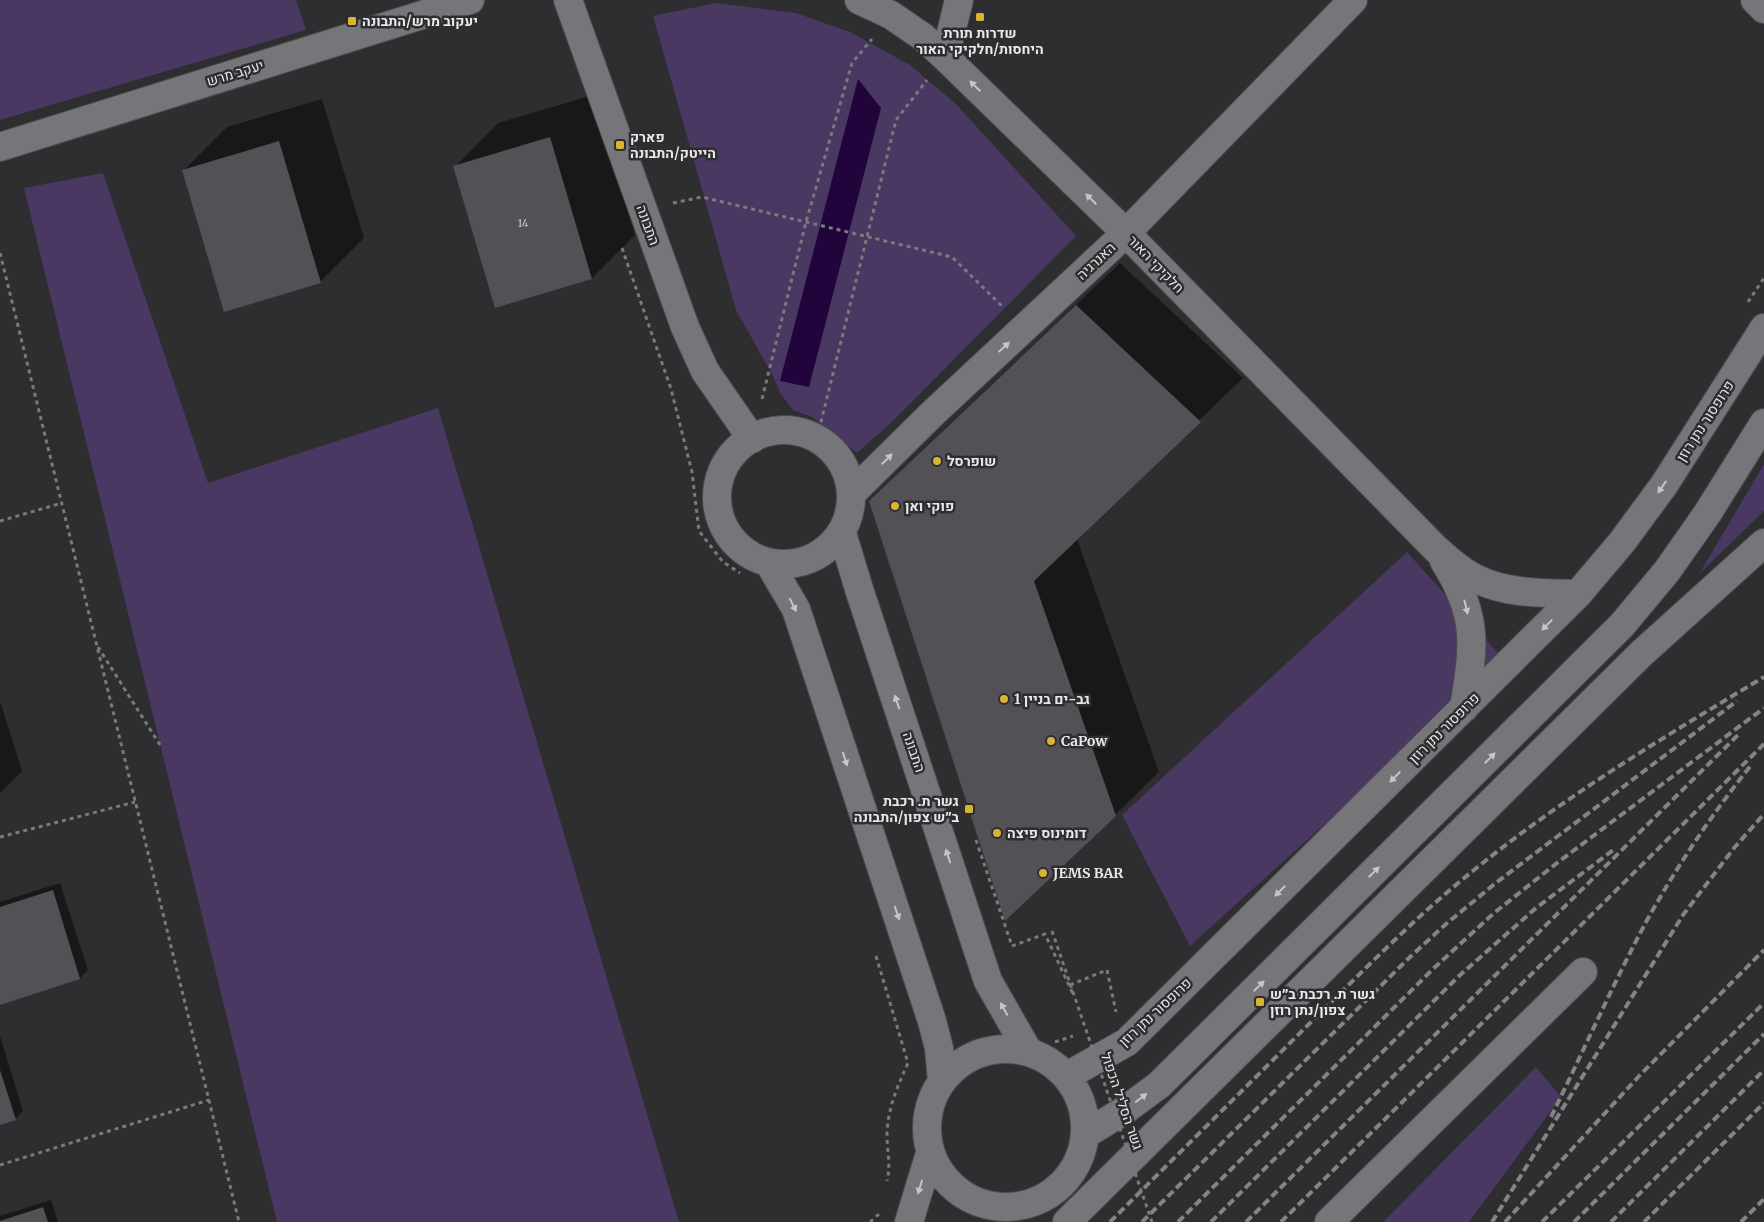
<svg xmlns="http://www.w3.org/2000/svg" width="1764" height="1222" viewBox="0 0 1764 1222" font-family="Merriweather,Heebo,serif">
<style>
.green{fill:#493861}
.water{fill:#21043b}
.shadow{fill:#0007}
.building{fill:#535155}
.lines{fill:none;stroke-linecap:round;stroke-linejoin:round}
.minor-casing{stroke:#4d4c4e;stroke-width:30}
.path{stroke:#7a797c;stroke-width:3;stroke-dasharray:4 4;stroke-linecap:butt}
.minor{stroke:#767579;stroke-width:28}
.rail{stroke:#848386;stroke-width:4;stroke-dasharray:8 4;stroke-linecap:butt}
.path-bridge{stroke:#7a797c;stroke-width:3;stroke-dasharray:4 4;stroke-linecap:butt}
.oneway{fill:#c6c5c7}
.poi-dot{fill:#d8b434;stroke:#2e2d30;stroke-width:2}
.labels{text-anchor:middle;stroke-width:5;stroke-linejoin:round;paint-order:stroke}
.number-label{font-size:11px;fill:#c3c2c4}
.poi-label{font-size:14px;font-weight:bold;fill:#e8e7e9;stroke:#2e2d30;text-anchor:start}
.street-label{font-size:14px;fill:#e8e7e9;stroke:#2e2d30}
</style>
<rect width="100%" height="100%" fill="#2e2d30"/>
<path class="green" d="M0,0h296l10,30 -306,90z
M716,3l80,10 54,19 60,33 46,39 120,132 -185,187 -34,30 -45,-36 -19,-7 -13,-17 -7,-17 -37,-66 -83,-294z
M103,173l105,310 230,-75 241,814h-402l-253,-1034z
M1764,464v47l-65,63z
M1407,552l98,109 -315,285 -68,-131z
M1536,1067l25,30 -92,125h-86z"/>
<path class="water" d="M858,79l23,29 -72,279 -29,-6z"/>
<path class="shadow" d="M593,95l42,140 -43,43 -137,-111 43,-44z
M322,99l42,139 -44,44 -136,-112 43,-43z
M1120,263l123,115 -166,161 82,233 -44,43 -245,-313 44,-44z
M0,701l22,70 -22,22z
M60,883l28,87 -8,8 -80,26v-102z
M0,1036l23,75 -8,8 -15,5z
M51,1200l7,22h-58v-6z"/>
<path class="building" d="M550,137l42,142 -97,29 -42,-142z
M279,141l42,142 -97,29 -42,-142z
M1076,305l125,117 -167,159 82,235 -111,105 -136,-420z
M53,890l27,89 -80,26v-98z
M0,1070l16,50 -16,5z
M43,1207l5,15h-48v-1z"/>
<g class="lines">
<defs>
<path id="minor" d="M568,0l117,327 20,44 47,68
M859,0l32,15 32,22 22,20 181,176 310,316c13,11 25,23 41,30 29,15 69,14 101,15
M1755,0l9,9
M945,57l14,-57
M0,147l470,-147
M717 497a67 67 0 1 1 134 0a67 67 0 1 1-134 0Z
M852,493l80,-79 194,-181 227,-233
M842,533l17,56 129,392 40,70
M1444,561c35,55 30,85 20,147
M769,563l27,46 136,412 7,27 3,33
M927 1128a79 79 0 1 1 158 0a79 79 0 1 1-158 0Z
M1067,1076l60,-34 451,-448 44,-52 42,-57 100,-157
M1086,1134l39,-24 34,-25 463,-460 45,-54 40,-57 57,-91
M909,1222l21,-69
M1067,1222l575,-569 122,-110
M1329,1222l254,-250"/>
</defs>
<use href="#minor" class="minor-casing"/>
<path class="path" d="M673,203l29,-6 250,60 51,50
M622,248l49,141 21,83 7,59 24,31 17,11
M0,253l239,969
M1748,302l16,-24
M762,399l44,-177 46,-159 20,-24
M817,438l79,-318 31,-40
M0,521l62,-18
M98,647l62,98
M0,837l135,-35
M976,840l36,106
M1012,946l33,-12 28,60
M876,956l32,107c-11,25 -20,44 -21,71 0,17 4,31 0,47
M1070,985l37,-15 9,42
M1055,1042l18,-6
M0,1165l209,-65
M870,1222l9,-8"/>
<use href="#minor" class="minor"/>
<path class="rail" d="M1551,1117c32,-65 61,-131 95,-195 31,-56 66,-108 106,-158
M1110,1222c65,-65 130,-129 195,-194 55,-54 109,-110 169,-158 91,-74 190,-133 290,-193
M1142,1222l268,-265 36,-33 51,-42 240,-181
M1178,1222l256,-254 60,-55 63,-50 207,-155
M1211,1222l248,-246 77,-68 80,-60
M1246,1222l494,-489
M1281,1222l483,-478
M1492,1222l191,-307 51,-67 30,-34
M1505,1222l135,-147 124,-125
M1542,1222l222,-219
M1574,1222l190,-188
M1611,1222l153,-152
M1644,1222l120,-119
M1741,1222l23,-23"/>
<path class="path-bridge" d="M1052,931l100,291"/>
</g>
<defs><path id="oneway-solid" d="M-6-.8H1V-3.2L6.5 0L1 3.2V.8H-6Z" transform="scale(1.25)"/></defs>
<g class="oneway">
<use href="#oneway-solid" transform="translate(975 86) rotate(-136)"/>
<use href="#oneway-solid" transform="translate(1091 199) rotate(-136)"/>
<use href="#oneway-solid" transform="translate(1004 347) rotate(-43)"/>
<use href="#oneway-solid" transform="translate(887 459) rotate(-45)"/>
<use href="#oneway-solid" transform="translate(1662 487) rotate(125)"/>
<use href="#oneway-solid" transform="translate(793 605) rotate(63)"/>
<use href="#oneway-solid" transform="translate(1466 607) rotate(76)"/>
<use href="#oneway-solid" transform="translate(1547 625) rotate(134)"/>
<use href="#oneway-solid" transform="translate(897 702) rotate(-109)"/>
<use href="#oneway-solid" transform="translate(1490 758) rotate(-45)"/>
<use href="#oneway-solid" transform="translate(845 759) rotate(72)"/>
<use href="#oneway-solid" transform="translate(1395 777) rotate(135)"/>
<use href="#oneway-solid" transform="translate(948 856) rotate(-108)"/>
<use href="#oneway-solid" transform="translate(1374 872) rotate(-45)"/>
<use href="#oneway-solid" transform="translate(1280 891) rotate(135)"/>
<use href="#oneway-solid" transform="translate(897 913) rotate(71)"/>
<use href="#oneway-solid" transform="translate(1259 986) rotate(-45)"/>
<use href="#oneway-solid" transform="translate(1004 1009) rotate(-119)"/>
<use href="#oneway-solid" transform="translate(1141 1098) rotate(-37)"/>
<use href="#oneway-solid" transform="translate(920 1187) rotate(107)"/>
</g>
<g class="poi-dot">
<rect x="975" y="12" width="10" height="10" rx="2.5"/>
<rect x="347" y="16" width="10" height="10" rx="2.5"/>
<rect x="615" y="140" width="10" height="10" rx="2.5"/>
<circle cx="937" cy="461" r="5"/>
<circle cx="895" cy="506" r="5"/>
<circle cx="1004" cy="699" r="5"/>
<circle cx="1051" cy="741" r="5"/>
<rect x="964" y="804" width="10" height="10" rx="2.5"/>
<circle cx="997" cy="833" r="5"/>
<circle cx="1043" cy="873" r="5"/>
<rect x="1255" y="997" width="10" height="10" rx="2.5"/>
</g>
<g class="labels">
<g class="number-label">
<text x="523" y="227">14</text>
</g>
<g class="poi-label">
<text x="362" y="26">יעקוב מרש/התבונה</text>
<text x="980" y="38" text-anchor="middle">שדרות תורת<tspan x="980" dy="16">היחסות/חלקיקי האור</tspan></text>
<text x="630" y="142">פארק<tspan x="630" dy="16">הייטק/התבונה</tspan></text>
<text x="947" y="466">שופרסל</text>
<text x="905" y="511">פוקי ואן</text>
<text x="1014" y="704">גב-ים בניין 1</text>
<text x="1061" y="746">CaPow</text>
<text x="959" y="806" text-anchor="end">גשר ת. רכבת<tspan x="959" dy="16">ב״ש צפון/התבונה</tspan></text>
<text x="1007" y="838">דומינוס פיצה</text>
<text x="1053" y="878">JEMS BAR</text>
<text x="1270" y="999">גשר ת. רכבת ב״ש<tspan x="1270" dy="16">צפון/נתן רוזן</tspan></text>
</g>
<g class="street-label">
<text transform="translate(235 73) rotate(-17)" y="5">יעקב מרש</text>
<text transform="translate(648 225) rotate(70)" y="5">התבונה</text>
<text transform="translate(1096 261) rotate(-43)" y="5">האנרגיה</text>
<text transform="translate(1156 264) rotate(46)" y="5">חלקיקי האור</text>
<text transform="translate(1705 421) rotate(-57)" y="5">פרופסור נתן רוזן</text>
<text transform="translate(1444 728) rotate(-45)" y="5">פרופסור נתן רוזן</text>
<text transform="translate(914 752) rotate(71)" y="5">התבונה</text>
<text transform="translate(1155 1012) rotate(-43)" y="5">פרופסור נתן רוזן</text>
<text transform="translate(1122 1101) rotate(71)" y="5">גשר הסליל הכפול</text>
</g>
</g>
</svg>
